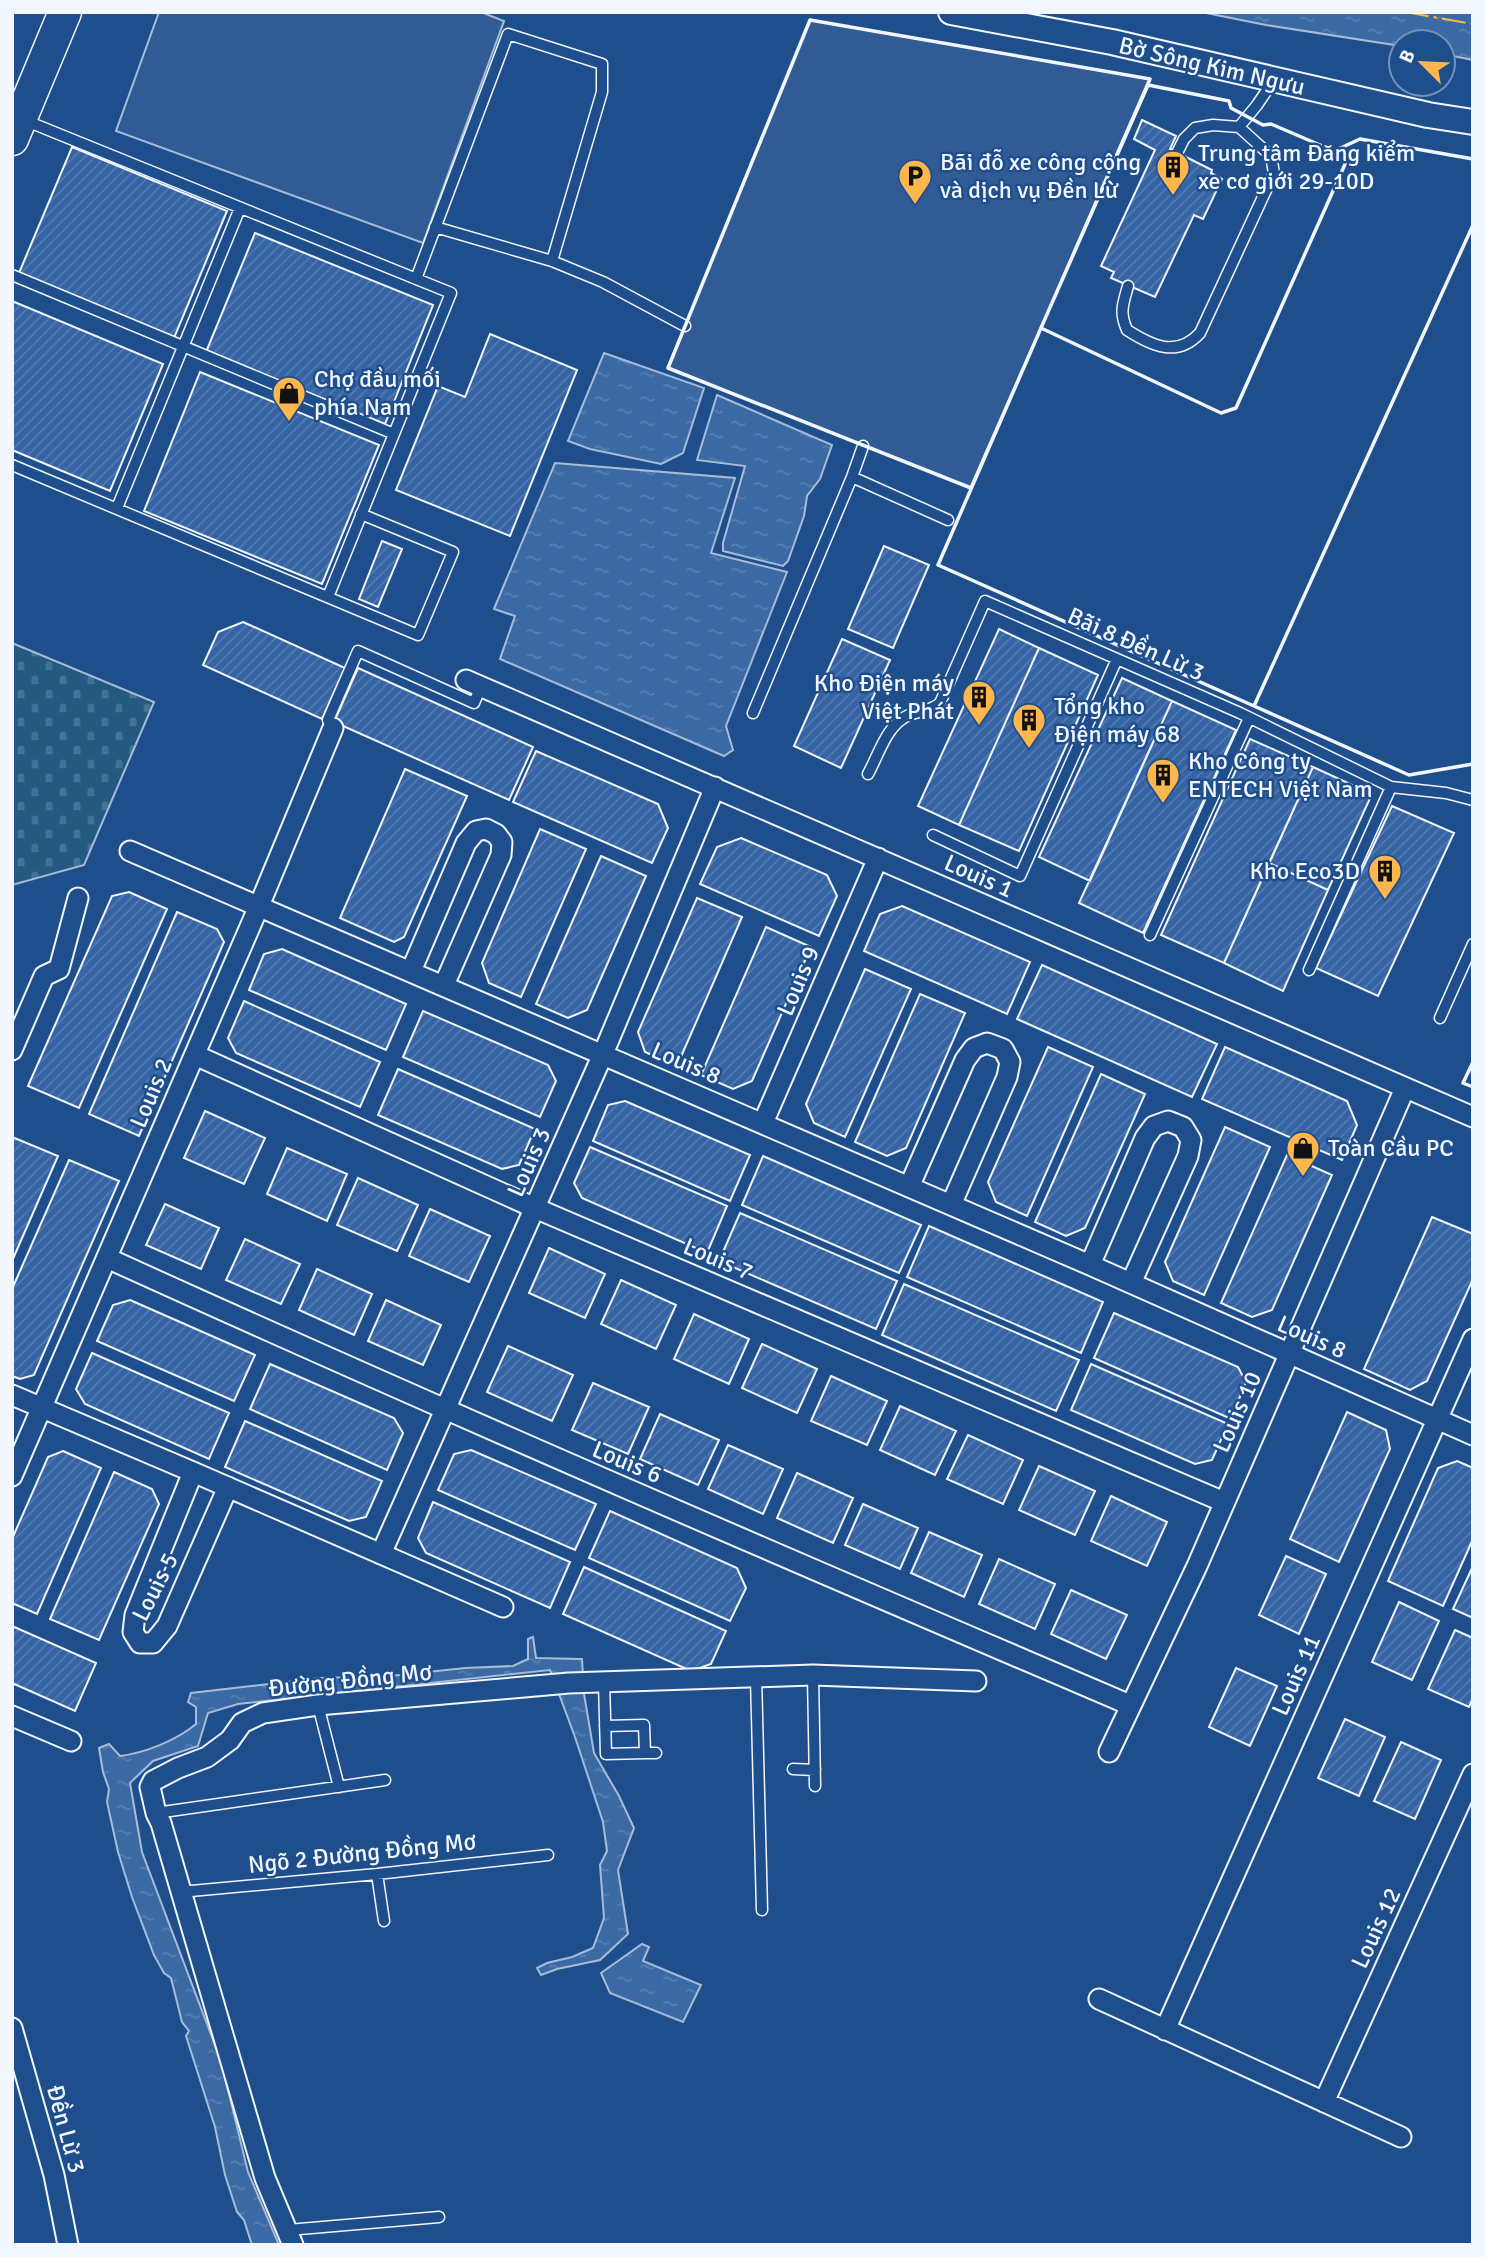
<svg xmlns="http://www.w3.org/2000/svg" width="1485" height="2257" viewBox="0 0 1485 2257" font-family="Signika,sans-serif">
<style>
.cemetery{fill:url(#cemetery-stones);stroke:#a8bbd7;stroke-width:2}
.parking{fill:#305b95;stroke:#a8bbd7;stroke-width:2}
.water{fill:url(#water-ripples);stroke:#a8bbd7;stroke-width:2}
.building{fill:url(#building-hatch);stroke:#f2f6ff;stroke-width:2}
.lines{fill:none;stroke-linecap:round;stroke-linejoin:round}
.service-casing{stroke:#f2f6ff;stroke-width:13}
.minor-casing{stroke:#f2f6ff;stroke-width:23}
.tertiary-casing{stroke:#f2f6ff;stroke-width:28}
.primary-casing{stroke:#f2f6ff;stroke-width:35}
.service{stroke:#1f4e8c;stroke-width:10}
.minor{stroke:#1f4e8c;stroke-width:19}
.tertiary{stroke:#1f4e8c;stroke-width:24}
.primary{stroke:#1f4e8c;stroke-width:32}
.wall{stroke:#f2f6ff;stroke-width:3.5}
.power{stroke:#ffb74d;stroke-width:2;stroke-dasharray:24 5 3.5 5;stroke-linecap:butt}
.labels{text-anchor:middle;stroke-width:5;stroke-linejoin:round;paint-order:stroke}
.street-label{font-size:24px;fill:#f2f6ff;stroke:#1f4e8c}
.poi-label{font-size:24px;fill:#f2f6ff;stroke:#1f4e8c;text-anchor:start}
</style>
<defs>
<pattern id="cemetery-stones" width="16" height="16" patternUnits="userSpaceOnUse" patternTransform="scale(1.75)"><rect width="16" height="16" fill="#245a82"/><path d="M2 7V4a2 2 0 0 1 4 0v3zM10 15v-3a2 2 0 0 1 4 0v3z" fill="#447295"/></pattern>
<pattern id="water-ripples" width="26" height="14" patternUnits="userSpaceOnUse" patternTransform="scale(1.75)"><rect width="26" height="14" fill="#3b69a3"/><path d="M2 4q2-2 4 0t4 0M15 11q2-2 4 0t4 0" fill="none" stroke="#587fb1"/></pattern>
<pattern id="building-hatch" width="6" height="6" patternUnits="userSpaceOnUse" patternTransform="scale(1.75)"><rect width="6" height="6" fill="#3563a3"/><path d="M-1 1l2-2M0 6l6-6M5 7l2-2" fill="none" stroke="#537ab1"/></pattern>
</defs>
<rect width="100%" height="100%" fill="#1f4e8c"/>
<path class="cemetery" d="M12,643l142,59 -70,163 -72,20z"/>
<path class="parking" d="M159,12h322l23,9 -81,222 -307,-112z
M810,20l340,59 -179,409 -303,-120z"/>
<path class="water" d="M1201,12h272v48l-30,-6v-12h-42v4l-135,-21z
M604,353l100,35 -21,65 -22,11 -71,-15 -22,-8z
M717,395l115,50 -12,34 -13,17 -3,20 -16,45 -5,5 -60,-15v-8l22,-77 -48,-6z
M555,463l180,15 -24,75 76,19 -61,154 7,24 -9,6 -224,-97 15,-43 -21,-7z
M533,1637l3,21 46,1 2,35 10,59 25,43 15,32 -16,42 10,64 -28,26 -43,9 -16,6 -4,-7 10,-5 25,-6 21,-9 11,-30 -4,-53 7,-14 -4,-29 -28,-85 -25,-67 -312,34 -30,9 -10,33 -45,15 -23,22 12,69 79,209 27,111 31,73h-27l-8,-25 -7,-8 -12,-37 -10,-48 -29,-91 3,-5 -7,-9 -11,-44 -7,-5 -10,-18 -22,-58 -14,-45 -11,-50 2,-13 -6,-17 -4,-24 10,-4 11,12c25,-3 57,-16 76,-32v-17l-8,-5 3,-9 129,-15 70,-2 75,-8 48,-2 15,-7v-20z
M642,1944l7,3 -6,14 58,24 -18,37 -73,-29 -9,-20z"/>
<path class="building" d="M1142,120l34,16 -6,13 42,21 -1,3 11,6 -19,40 -9,-4 -39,82 -44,-19 3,-6 -13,-6 54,-116 -21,-11z
M72,147l155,64 -53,127 -155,-65z
M255,233l178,72 -48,119 -179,-72z
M12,301l151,63 -53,127 -98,-41z
M490,334l87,36 -67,166 -114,-46 42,-104 27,11z
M200,372l179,73 -57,139 -178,-73z
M382,541l20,8 -24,58 -19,-8z
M884,546l45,19 -36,83 -45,-19z
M243,622l102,46 -23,51 -119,-54 15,-33z
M999,629l40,19 -80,177 -41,-19z
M842,639l48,21 -49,108 -47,-22z
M1039,648l59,27 -79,176 -60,-26z
M358,668l175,79 -24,53 -175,-78z
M1122,678l50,23 -82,180 -51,-24z
M1172,701l64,29 -93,203 -64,-30z
M1250,739l63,28 -89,196 -63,-28z
M536,751l122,53 10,24 -16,35 -139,-61z
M1313,767l59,27 -44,96 -59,-27z
M405,769l62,27 -63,141 -10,5 -54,-24z
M1392,806l62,27 -76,163 -62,-28z
M540,829l46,20 -65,148 -32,-14 -7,-20z
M741,838l86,37 10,21 -18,40 -119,-52 17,-37z
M601,856l45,20 -59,134 -19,8 -32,-14z
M1269,863l59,27 -45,101 -59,-28z
M129,892l38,17 -88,199 -51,-22 84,-190z
M697,898l45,19 -65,149 -32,-14 -7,-20z
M902,906l128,56 -23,52 -143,-63 16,-37z
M177,912l40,17 7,13 -85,194 -50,-22z
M766,927l45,20 -59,134 -19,8 -32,-14z
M282,949l124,55 -20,46 -137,-60 15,-36z
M1042,965l175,79 -25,53 -175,-78z
M865,969l46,20 -66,148 -31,-14 -8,-19z
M920,994l45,19 -59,135 -19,8 -32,-14z
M244,1001l136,61 -20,45 -124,-54 -8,-15z
M423,1011l125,54 8,16 -16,36 -137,-60z
M1048,1047l45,20 -66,149 -31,-14 -8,-20z
M1225,1047l122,54 10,24 -15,35 -140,-61z
M398,1069l137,60 -16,36 -17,4 -124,-54z
M1101,1074l44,20 -60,134 -19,8 -31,-14z
M625,1101l125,54 -20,46 -137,-60 15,-36z
M205,1111l60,27 -21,46 -60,-26z
M1225,1127l45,20 -66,148 -31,-14 -8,-19z
M12,1137l46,19 -46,105z
M590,1147l137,59 -20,47 -125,-55 -8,-15z
M287,1148l60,26 -20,47 -60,-27z
M1287,1155l45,20 -60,135 -20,7 -31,-14z
M763,1156l158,69 -22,48 -157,-68z
M69,1160l50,21 -85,194 -14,4 -8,-3v-87z
M358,1178l60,27 -21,46 -60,-26z
M165,1204l54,24 -18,41 -55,-24z
M430,1209l60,27 -21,46 -60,-26z
M740,1213l157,68 -21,48 -157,-68z
M1432,1217l41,17v45l-46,102 -17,9 -46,-21z
M929,1226l174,76 -22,51 -174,-76z
M245,1239l55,25 -19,40 -55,-24z
M549,1248l56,26 -20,44 -56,-25z
M317,1269l55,25 -18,41 -55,-25z
M621,1280l55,25 -20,44 -55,-25z
M904,1284l175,76 -23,51 -174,-76z
M130,1300l125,55 -21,46 -137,-60 16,-36z
M386,1300l55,25 -18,40 -55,-24z
M1114,1313l124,54 8,15 -15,37 -137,-61z
M694,1314l55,25 -20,45 -55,-25z
M762,1344l55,25 -20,44 -55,-25z
M508,1346l65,29 -21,46 -65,-29z
M92,1353l137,60 -20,46 -124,-55 -9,-15z
M270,1364l124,54 9,15 -16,37 -137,-61z
M1091,1364l137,60 -16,36 -17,4 -124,-54z
M831,1376l56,25 -20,44 -56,-24z
M593,1383l56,24 -21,47 -56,-24z
M900,1406l56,25 -21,44 -55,-25z
M1347,1412l39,18 4,19 -51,113 -49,-23z
M660,1414l59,26 -21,45 -58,-26z
M245,1421l137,60 -16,36 -17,4 -124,-54z
M968,1435l55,25 -20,44 -56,-25z
M728,1445l55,24 -20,45 -55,-25z
M471,1450l125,54 -21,46 -137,-60 16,-36z
M63,1451l38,17 -64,146 -25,-11v-64l36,-82z
M1457,1461l16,7v71l-30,67 -55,-25 50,-113z
M1039,1466l56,25 -20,44 -56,-25z
M114,1472l38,17 7,15 -60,136 -49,-21z
M797,1473l56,25 -20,45 -56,-25z
M1111,1496l56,26 -20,44 -56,-25z
M433,1502l137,60 -20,46 -124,-55 -8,-15z
M863,1504l55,24 -18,41 -55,-24z
M610,1511l127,57 9,20 -16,33 -141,-63z
M929,1532l53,23 -18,42 -53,-24z
M1286,1556l40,18 -27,60 -40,-19z
M999,1559l56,25 -20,45 -56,-25z
M1473,1566v52l-20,-9z
M584,1567l142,64 -15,33 -20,7 -128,-57z
M1071,1590l56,25 -21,44 -55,-25z
M1399,1602l40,19 -27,59 -40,-18z
M12,1626l84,37 -21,48 -63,-28z
M1455,1630l18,8v60l-4,9 -41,-18z
M1236,1668l41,18 -27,60 -41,-19z
M1345,1719l40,18 -26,59 -41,-18z
M1401,1742l40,18 -26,59 -41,-18z"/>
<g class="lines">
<defs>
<path id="service" d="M24,120l427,173 -123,304
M1239,127l18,-22 17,-25
M435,227l117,34
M12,275l382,159
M416,279l92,-245 94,30v28l-50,169 51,21 82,44
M1128,286c-5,18 -9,26 -1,44 25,16 50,28 73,3l74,-160 -3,-17 -32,-29 -26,-2 -18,3 -11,11 -7,14
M12,465l406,170 35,-83 -92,-38
M852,477l96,43
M117,508l123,-300
M753,713l99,-236 11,-31
M333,728l-5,-8 30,-69 116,52 7,-17
M868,774c11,-20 19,-50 41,-59 11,-4 22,-4 31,-12l45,-102 255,112 151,74 55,6 27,7
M933,835l87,41 97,-217
M1150,935l99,-217
M1309,970l82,-183
M1440,1018l33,-74
M813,1675l2,111
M756,1677l6,233
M604,1682l2,72 39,-1 -1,-28 -39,1
M318,1705l21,82
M645,1753h11
M793,1769l22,1
M156,1813l229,-33
M377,1874l7,47
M180,1892l197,-18 171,-19
M288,2230l151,-13"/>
<path id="minor" d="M466,680l1007,437
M130,851l960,414 383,170
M411,971l55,-128 10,-12 10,-2 10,5 6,8 -1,13 -57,130
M12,1050l32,-74 15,-7 19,-71
M195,1055l340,153 689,294
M763,1123l115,-265
M909,1187l56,-127 9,-12 13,-5 16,6 7,13 -3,15 -56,128
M107,1258c339,154 681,301 1023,447
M1090,1265l55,-127 9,-12 14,-5 15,6 8,13 -3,16 -57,127
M12,1395l181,77 310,135
M193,1472l-58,143 -2,17 7,11h13l14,-17 61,-139
M12,1476l247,-570 74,-178
M381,1554l222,-500 112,-267
M12,1716l59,25
M1109,1752l88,-186 208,-478
M1099,1999l302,138
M12,2028l42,147 14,70
M1165,2030l308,-691
M1324,2102l149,-328
M293,2245l-28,-67 -104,-355 -5,-10 -6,-26 3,-6 25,-13 29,-11 23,-17 12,-17 21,-10 55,-8 251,-22 244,-8 163,6"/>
<path id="tertiary" d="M951,12l161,30 316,73 45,7"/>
<path id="primary" d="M12,139l53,-127"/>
</defs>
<use href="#service" class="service-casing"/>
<use href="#minor" class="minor-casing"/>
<use href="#tertiary" class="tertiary-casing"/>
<use href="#primary" class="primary-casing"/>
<use href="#service" class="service"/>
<use href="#minor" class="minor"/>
<use href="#tertiary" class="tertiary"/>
<use href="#primary" class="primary"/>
<path class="wall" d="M810,20l340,59 -179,409 -303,-120z
M1148,85l81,16 2,7 32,17 8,-1 63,27 12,11 -110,246 -15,5 -180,-85z
M1473,159l-113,-20 -26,12 12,11 -110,246 -15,5 -180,-85 -103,237 316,141 219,-481
M1254,706l155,69 64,-11
M1473,1062l-10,21 10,4"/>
<path class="power" d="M1405,12l68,12"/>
</g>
<defs>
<symbol id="building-pin" viewBox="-11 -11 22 30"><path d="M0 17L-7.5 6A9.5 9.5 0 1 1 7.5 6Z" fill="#ffb74d" stroke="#1f4e8c"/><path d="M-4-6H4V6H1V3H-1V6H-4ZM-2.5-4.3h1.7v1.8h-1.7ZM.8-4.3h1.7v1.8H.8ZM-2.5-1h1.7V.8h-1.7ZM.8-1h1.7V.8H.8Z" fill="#111"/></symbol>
<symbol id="parking-pin" viewBox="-11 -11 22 30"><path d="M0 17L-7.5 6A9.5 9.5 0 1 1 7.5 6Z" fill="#ffb74d" stroke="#1f4e8c"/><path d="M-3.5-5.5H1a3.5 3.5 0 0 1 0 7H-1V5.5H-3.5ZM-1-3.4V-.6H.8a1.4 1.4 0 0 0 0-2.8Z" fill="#111"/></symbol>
<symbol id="shop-pin" viewBox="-11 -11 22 30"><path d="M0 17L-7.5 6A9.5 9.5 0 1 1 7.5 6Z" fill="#ffb74d" stroke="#1f4e8c"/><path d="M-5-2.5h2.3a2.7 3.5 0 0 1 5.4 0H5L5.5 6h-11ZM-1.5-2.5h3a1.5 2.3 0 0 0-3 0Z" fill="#111"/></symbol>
</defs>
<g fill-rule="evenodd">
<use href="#building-pin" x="1154" y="148" width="38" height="52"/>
<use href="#parking-pin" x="896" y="157" width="38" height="52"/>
<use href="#shop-pin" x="270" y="374" width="38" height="52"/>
<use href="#building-pin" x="960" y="678" width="38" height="52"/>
<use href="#building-pin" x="1010" y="701" width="38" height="52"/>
<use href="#building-pin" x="1144" y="756" width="38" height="52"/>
<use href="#building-pin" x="1366" y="852" width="38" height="52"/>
<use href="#shop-pin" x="1284" y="1129" width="38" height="52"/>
</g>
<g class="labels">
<g class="street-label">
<text transform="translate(1212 66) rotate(13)" y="8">Bờ Sông Kim Ngưu</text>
<text transform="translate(1136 644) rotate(24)" y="8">Bãi 8 Đền Lừ 3</text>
<text transform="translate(979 876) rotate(24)" y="8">Louis 1</text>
<text transform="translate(798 981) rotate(-67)" y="8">Louis 9</text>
<text transform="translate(686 1063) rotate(23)" y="8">Louis 8</text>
<text transform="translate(151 1093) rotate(-67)" y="8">Louis 2</text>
<text transform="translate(529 1162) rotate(-66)" y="8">Louis 3</text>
<text transform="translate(718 1259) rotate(23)" y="8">Louis 7</text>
<text transform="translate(1312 1337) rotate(24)" y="8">Louis 8</text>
<text transform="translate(1237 1412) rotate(-66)" y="8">Louis 10</text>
<text transform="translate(627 1462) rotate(23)" y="8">Louis 6</text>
<text transform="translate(155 1587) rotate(-63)" y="8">Louis 5</text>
<text transform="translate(1296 1675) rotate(-66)" y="8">Louis 11</text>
<text transform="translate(350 1680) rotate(-6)" y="8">Đường Đồng Mơ</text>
<text transform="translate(362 1853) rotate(-6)" y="8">Ngõ 2 Đường Đồng Mơ</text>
<text transform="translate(1376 1928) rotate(-65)" y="8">Louis 12</text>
<text transform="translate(66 2129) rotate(75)" y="8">Đền Lừ 3</text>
</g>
<g class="poi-label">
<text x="1198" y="161">Trung tâm Đăng kiểm<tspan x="1198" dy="28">xe cơ giới 29-10D</tspan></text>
<text x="940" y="170">Bãi đỗ xe công cộng<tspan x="940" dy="28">và dịch vụ Đền Lừ</tspan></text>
<text x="314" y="387">Chợ đầu mối<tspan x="314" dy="28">phía Nam</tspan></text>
<text x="954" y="691" text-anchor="end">Kho Điện máy<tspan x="954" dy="28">Việt Phát</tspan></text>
<text x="1054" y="714">Tổng kho<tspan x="1054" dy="28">Điện máy 68</tspan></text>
<text x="1188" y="769">Kho Công ty<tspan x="1188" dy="28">ENTECH Việt Nam</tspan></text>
<text x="1360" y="879" text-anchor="end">Kho Eco3D</text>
<text x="1328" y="1156">Toàn Cầu PC</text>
</g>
</g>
<rect width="1485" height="2257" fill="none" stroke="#f2f6ff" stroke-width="28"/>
<g transform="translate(1422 63) rotate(294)"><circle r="33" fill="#1f4e8c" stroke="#7391ba" stroke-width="2"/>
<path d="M0-5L12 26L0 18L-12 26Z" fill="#ffb74d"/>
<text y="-10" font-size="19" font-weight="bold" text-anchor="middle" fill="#f2f6ff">B</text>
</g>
</svg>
